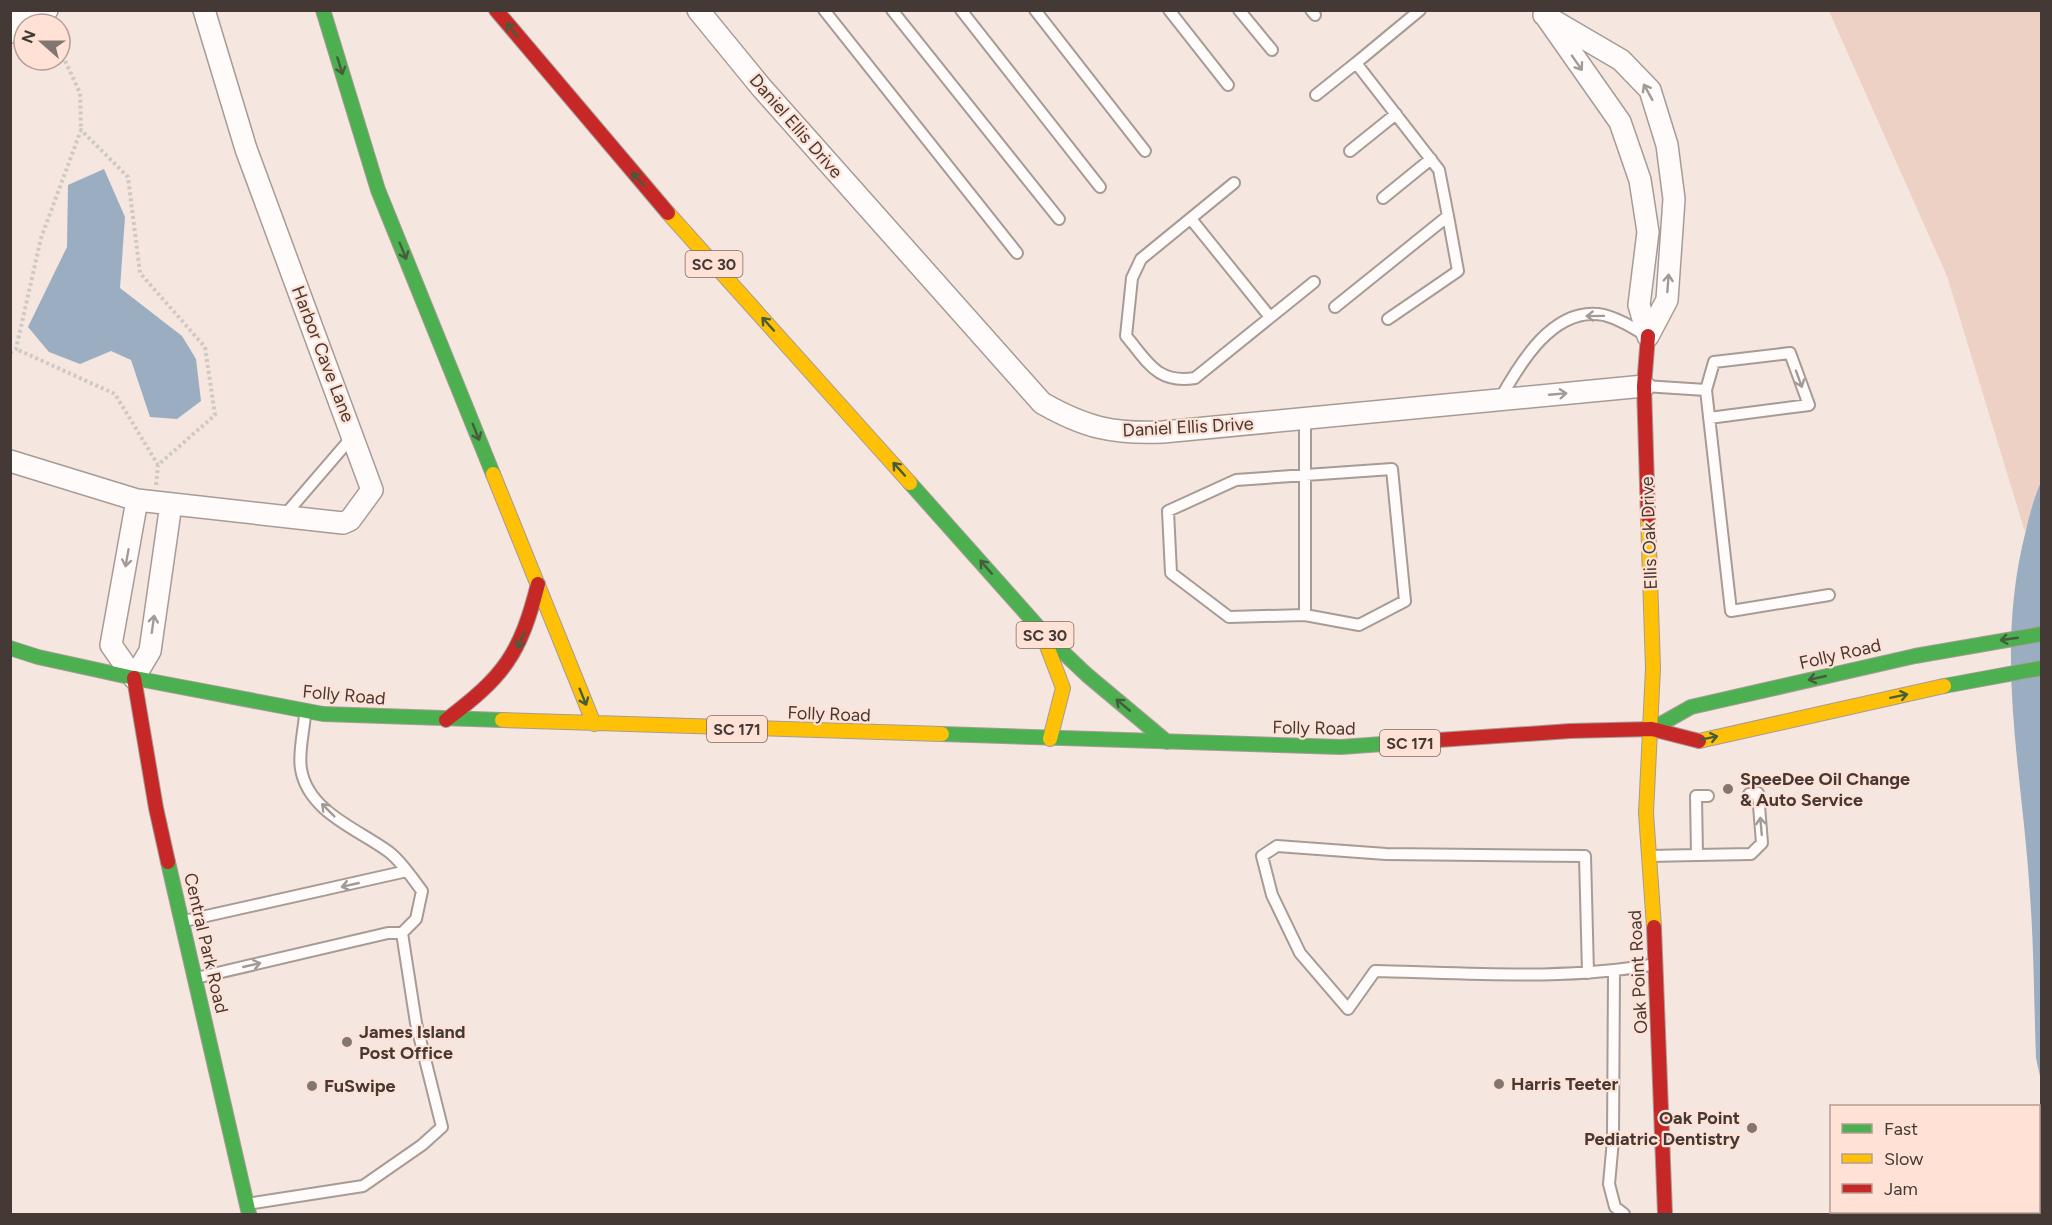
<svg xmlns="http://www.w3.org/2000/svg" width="2052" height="1225" viewBox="0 0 2052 1225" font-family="Figtree,sans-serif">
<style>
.green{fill:#edd1c4}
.water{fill:#9badc0}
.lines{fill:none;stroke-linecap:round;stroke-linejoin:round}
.lane-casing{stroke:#a79b96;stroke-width:14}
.street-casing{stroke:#a79b96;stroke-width:24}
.fast-casing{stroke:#a79b96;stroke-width:16}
.slow-casing{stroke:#a79b96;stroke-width:16}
.jam-casing{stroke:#a79b96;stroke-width:16}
.path{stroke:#cfc9c6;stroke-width:4;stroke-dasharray:3 3;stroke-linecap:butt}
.lane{stroke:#fefbfa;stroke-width:10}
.street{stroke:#fefbfa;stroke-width:21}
.fast{stroke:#4caf50;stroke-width:14}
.slow{stroke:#ffc107;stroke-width:14}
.jam{stroke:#c62828;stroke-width:14}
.oneway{stroke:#465c3c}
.oneway2{stroke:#a19a97}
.poi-dot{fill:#827670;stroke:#ffe2d5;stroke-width:2}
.labels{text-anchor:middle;stroke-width:4.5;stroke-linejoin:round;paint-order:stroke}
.shield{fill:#ffe2d5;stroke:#7c6c64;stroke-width:1.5}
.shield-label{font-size:16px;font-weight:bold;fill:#443934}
.street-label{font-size:18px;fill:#443934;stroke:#ffe2d5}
.poi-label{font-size:18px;font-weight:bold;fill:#443934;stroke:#ffe2d5;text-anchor:start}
</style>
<rect width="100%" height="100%" fill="#f5e6df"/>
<path class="green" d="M1829,11h212l1,471 -17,50 -78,-256z"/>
<path class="water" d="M104,169l21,48 -5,71 62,48 14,23 5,42 -24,18 -27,-2 -19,-57 -20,-9 -31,13 -31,-12 -21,-25 39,-80 1,-62z
M2041,482v599l-5,-23c-2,-54 -2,-109 -6,-163 -7,-118 -34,-230 -8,-348 5,-21 10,-45 19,-65z"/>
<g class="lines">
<defs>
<path id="lane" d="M824,10l193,243
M892,10l167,209
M961,10l139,177
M1035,10l110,141
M1169,10l59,75
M1239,10l33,40
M1311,10l4,5
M1316,95l40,-32
M1350,151l46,-37
M1234,183l-93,76 -9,19 -6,58c22,26 31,48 69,42l119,-96
M1383,198l48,-39
M1191,219l79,98
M1335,307l113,-91 -9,-46 -83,-107 64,-53
M1388,319l70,-48 -10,-55
M1644,386l62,4 25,221 98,-16
M1706,390l8,-28 76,-9 19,52 -100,13
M1500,399c20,-36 54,-94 104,-84 15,4 28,12 41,20
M284,516l68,-79
M1305,615l54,10 46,-24 -13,-132 -156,11 -68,31 3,62 58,44 76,-2v-197
M1708,796h-12l1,59 54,-1 11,-11 -4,-50 -9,1
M1649,856l48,-1
M184,921l223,-50
M1614,972l-1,168 -4,44 6,23 9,7
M1588,973l-3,-117 -199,-2 -109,-8 -15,10 10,39 28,58 48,56 27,-38c93,2 189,10 281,-7
M196,978l192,-45h14l14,-14 6,-28c-10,-13 -20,-29 -33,-39 -31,-23 -81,-40 -88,-83 -3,-16 3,-38 4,-55
M247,1204l116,-18 59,-41 20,-18 -26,-104 -14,-90"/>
<path id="street" d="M698,10l63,77 281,316c44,25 71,31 121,29l481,-46
M1544,15l77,45 29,30 17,55 7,54 -7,101 -19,36
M1547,18l73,104 20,58 8,52 -9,73 9,31
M10,32l7,-12 30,-10
M10,461l127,39 206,23 7,-3 22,-30 -126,-341 -42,-139
M137,500l-26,145 23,33 16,-27 21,-147"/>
<path id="fast" d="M323,10l55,180 115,284
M910,483l138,155 39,37 80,67
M10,648l28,9 96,21 189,36 179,6
M1944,686l98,-18
M1652,729l39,-22 224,-51 127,-22
M942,734l399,13 83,-6
M168,862l81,352"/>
<path id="slow" d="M668,213l242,270
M493,474l101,250
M1648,517l5,151 -7,145 8,114
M1045,641l18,47 -13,51
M502,720l440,14
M1699,741l245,-55"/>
<path id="jam" d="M496,10l172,203
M1648,336l-4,50 4,131
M134,678l22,130 12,54
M446,720c58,-44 74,-65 92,-136
M1424,741l146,-10 82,-2 47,12
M1654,927l11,287"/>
</defs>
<use href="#lane" class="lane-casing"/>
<use href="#street" class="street-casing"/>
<use href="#fast" class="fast-casing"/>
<use href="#slow" class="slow-casing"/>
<use href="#jam" class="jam-casing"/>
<path class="path" d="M60,50l20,43 1,37
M10,353l6,-4 25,-111 40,-108 47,47 12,96 65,74 10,68 -57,50 -43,-71 -99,-45
M156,485l2,-20"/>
<use href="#lane" class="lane"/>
<use href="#street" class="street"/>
<use href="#fast" class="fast"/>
<use href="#slow" class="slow"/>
<use href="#jam" class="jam"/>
</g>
<defs><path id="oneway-shaft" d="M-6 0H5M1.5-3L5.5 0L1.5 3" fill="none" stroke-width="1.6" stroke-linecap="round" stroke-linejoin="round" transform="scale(1.5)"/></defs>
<g class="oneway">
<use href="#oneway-shaft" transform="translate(512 30) rotate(-128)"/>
<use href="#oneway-shaft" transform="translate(340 66) rotate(73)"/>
<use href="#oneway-shaft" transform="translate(638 179) rotate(-132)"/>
<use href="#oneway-shaft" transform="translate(403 251) rotate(68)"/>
<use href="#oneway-shaft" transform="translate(768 324) rotate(-132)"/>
<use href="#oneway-shaft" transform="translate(476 432) rotate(68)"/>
<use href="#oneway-shaft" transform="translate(899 469) rotate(-132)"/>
<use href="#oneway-shaft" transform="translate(986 567) rotate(-131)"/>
<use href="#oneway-shaft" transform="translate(2009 639) rotate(172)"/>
<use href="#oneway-shaft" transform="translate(521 640) rotate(113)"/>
<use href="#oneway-shaft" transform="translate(1817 678) rotate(167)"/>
<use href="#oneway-shaft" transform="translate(1899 696) rotate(-12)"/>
<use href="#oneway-shaft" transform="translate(583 697) rotate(68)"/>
<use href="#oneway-shaft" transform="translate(1123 705) rotate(-140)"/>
<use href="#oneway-shaft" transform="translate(1709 738) rotate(-12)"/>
</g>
<g class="oneway2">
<use href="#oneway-shaft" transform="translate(1577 63) rotate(55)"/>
<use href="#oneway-shaft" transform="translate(1648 92) rotate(-119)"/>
<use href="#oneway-shaft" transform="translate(1668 283) rotate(-86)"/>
<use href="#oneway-shaft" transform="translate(1595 316) rotate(179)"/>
<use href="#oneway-shaft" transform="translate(1799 379) rotate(70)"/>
<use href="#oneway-shaft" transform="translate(1558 394) rotate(-5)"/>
<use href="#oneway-shaft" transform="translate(127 558) rotate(100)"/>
<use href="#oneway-shaft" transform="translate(153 624) rotate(-82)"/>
<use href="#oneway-shaft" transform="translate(328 810) rotate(-135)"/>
<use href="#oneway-shaft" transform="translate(1761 826) rotate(-95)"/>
<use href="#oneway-shaft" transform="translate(350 885) rotate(167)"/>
<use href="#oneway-shaft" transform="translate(252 965) rotate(-13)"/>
</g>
<g class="poi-dot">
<circle cx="1728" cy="789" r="6"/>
<circle cx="347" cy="1042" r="6"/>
<circle cx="1499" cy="1084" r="6"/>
<circle cx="312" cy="1086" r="6"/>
<circle cx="1752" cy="1128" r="6"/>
</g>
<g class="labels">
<g class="shield">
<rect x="685.5" y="251" width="57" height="26" rx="4.5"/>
<rect x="1016.5" y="622" width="57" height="26" rx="4.5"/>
<rect x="707" y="716" width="60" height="26" rx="4.5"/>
<rect x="1380" y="730" width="60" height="26" rx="4.5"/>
</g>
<g class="shield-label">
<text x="714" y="270">SC 30</text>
<text x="1045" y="641">SC 30</text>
<text x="737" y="735">SC 171</text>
<text x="1410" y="749">SC 171</text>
</g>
<g class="street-label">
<text transform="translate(796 126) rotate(49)" y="6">Daniel Ellis Drive</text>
<text transform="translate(323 354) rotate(69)" y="6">Harbor Cave Lane</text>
<text transform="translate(1188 427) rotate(-3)" y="6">Daniel Ellis Drive</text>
<text transform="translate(1649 533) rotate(-92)" y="6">Ellis Oak Drive</text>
<text transform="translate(1840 654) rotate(-13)" y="6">Folly Road</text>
<text transform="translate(344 695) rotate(5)" y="6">Folly Road</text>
<text transform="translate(829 714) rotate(2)" y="6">Folly Road</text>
<text transform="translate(1314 728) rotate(1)" y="6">Folly Road</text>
<text transform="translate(206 943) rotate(77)" y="6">Central Park Road</text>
<text transform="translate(1638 972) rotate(-93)" y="6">Oak Point Road</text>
</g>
<g class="poi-label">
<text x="1740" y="785">SpeeDee Oil Change<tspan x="1740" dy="21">&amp; Auto Service</tspan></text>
<text x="359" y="1038">James Island<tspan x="359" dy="21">Post Office</tspan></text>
<text x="1511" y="1090">Harris Teeter</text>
<text x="324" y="1092">FuSwipe</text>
<text x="1740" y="1124" text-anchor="end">Oak Point<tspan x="1740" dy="21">Pediatric Dentistry</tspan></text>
</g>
</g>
<rect width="2052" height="1225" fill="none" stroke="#443934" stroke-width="24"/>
<rect x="1830" y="1105" width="210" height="108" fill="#ffe2d5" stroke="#b49e95" stroke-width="1.5"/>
<rect x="1842" y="1124" width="30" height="9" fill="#4caf50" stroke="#b49e95" stroke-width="1.5"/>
<text x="1884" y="1135" font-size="18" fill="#443934">Fast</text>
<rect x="1842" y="1154" width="30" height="9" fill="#ffc107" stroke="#b49e95" stroke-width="1.5"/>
<text x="1884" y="1165" font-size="18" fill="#443934">Slow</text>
<rect x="1842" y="1184" width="30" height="9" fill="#c62828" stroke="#b49e95" stroke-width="1.5"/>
<text x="1884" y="1195" font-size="18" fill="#443934">Jam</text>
<g transform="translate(42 42) rotate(291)"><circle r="28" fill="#ffe2d5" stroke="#b49e95" stroke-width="1.5"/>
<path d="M0-4.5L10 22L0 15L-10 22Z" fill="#827670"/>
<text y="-9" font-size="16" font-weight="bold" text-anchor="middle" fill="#443934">N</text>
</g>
</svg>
